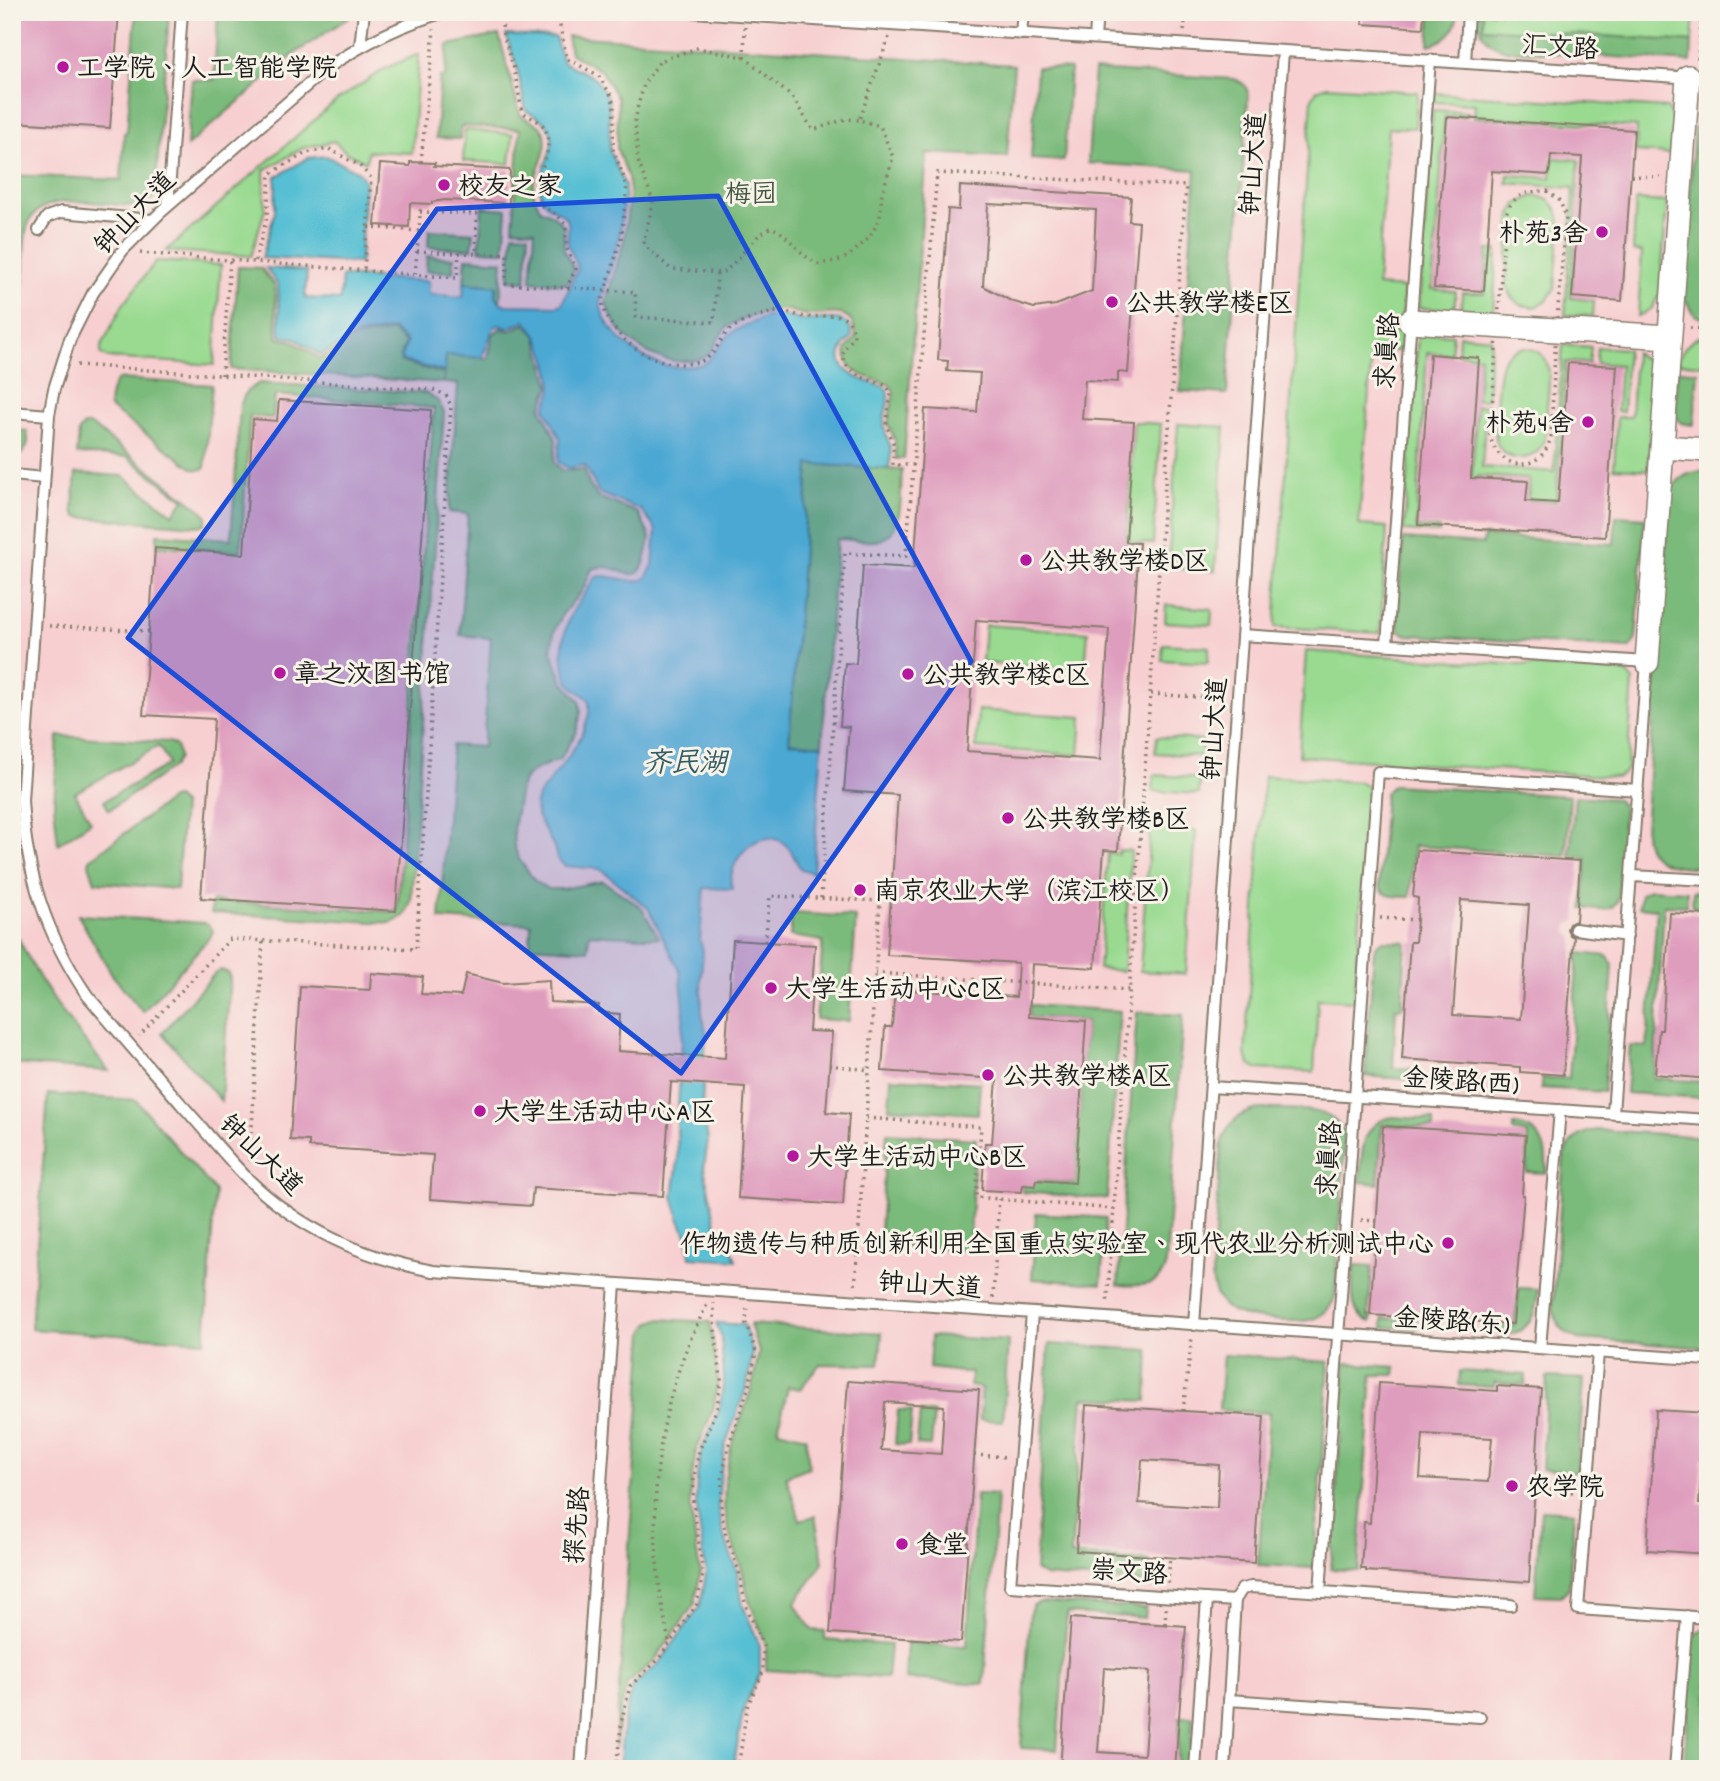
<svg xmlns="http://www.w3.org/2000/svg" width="1720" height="1781" viewBox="0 0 1720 1781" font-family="Dekko,'LXGW WenKai TC',sans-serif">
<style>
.built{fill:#f7cfd0}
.green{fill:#99da90;stroke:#5a7b56;stroke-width:2}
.forest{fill:#7aba7a;stroke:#4b6b4b;stroke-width:2}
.water{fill:#56bfd3;stroke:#396e78;stroke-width:2}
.building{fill:#df9dbe;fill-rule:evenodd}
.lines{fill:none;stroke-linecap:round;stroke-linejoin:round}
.service-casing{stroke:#887c6c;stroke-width:14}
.minor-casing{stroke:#887c6c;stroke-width:26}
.path{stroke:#887c6c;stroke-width:3.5;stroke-dasharray:2 5;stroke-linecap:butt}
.service{stroke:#fff;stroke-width:10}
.minor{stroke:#fff;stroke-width:23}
.marked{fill:#1d4ed8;fill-opacity:0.2;stroke:#1d4ed8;stroke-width:5;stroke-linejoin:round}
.poi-dot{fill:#b5179e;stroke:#f7f3e8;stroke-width:2.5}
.labels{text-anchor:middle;stroke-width:6;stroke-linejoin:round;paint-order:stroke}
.street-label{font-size:26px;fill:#1c1c1c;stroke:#f7f3e8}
.poi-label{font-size:26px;fill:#1c1c1c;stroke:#f7f3e8;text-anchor:start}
.park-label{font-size:26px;fill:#42553f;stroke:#f7f3e8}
.water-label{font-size:28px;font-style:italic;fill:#335d65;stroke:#f7f3e8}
</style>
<rect width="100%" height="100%" fill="#f7f3e8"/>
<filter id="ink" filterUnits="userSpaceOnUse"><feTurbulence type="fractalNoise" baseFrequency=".0143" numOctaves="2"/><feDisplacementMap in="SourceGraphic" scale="14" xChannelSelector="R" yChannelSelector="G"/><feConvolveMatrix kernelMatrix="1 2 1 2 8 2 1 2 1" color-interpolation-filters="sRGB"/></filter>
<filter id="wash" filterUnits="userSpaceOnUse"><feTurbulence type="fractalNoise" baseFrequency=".00686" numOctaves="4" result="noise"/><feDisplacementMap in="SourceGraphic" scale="28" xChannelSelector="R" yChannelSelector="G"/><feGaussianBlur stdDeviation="1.57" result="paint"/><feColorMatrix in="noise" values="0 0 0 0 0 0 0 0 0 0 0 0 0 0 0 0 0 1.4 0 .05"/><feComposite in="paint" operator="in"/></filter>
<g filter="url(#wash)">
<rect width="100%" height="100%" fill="#f3dbbc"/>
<path class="built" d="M12,12h1696v1757h-1696z"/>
<path class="green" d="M1483,12h211l-2,30 -210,-14z
M419,54l-7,99 -44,-2 -2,11 -19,-9 -13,-12 -31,7 -39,22 1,39 -14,47 -85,-5 170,-150 50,-33z
M1327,86l91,6 -3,36h-27l-11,158 27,2 -4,63h-28l-13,174 28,2 -7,106 -105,-6 37,-528 5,-9z
M1434,93l233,15c10,11 4,32 3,46l-34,-2 1,-25 -163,-10 1,-13 -41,-2z
M1433,110l35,2v4h-23l-13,173 24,3 -2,18 -35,-2z
M465,130l48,4 -3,30 -47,-3z
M1553,158l26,2 -8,138 23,3 -1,15 -28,-1 9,-127 -67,-5 1,-8 43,3z
M1533,196c16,1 26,10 27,27l-5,65 -9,14 -12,5 -13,-2 -10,-8 -5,-12 5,-70 6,-11z
M1636,200l31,2 -7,91 -8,15 -14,9 4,-65 -9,-1z
M1488,250h9l-4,63 -32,-2 1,-18h23z
M156,261l65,4 -7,100 -106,-7 -7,-4v-7l21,-41z
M1418,333l35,2 -2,19 -24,-1 -11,174 23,2v4l-35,-2z
M1708,334l-5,31 -25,-2c4,-17 13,-25 30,-29z
M1459,335l32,3 -4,62h-10l3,-44 -22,-2z
M1563,345l28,2 -2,16 -23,-1 -10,139 -28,-1 1,-21 -51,-3 -1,11h-6l6,-82 9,1 -4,61 72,5z
M1597,347l30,2 -4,63 -6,-1 3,-46 -24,-2z
M1522,348c35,1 27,34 25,58 0,12 1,27 -4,37 -8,20 -38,21 -46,0 -4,-12 0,-74 7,-84 5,-7 11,-9 18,-11z
M1635,352l13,11 6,16 -6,91 -34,-2 3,-51h14z
M1134,422l27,2 -8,120 -27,-2z
M1178,424l47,3 -10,144 -47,-3z
M1166,605l46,4 -1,16 -46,-3z
M985,625l103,7 -3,38 -103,-7z
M1163,644l46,3 -1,16 -46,-3z
M1306,651l320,21 7,9 -6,87 -3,5 -7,4 -318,-21z
M978,710l104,7 -3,38 -103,-7z
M1157,737l46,3 -1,16 -47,-3z
M1154,775l46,3 -1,16 -46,-3z
M1264,776l96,6 7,4 2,6 -15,209 -36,-2 -4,73 -57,-3 -7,-4 -5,-11z
M1150,828l46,3 -10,143 -46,-3z
M1119,850l12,1 -8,120 -24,-2 9,-116 11,1z"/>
<path class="forest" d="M136,12l33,2 -14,181 -8,8 -7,3c-32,1 -101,-21 -113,22 -5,18 -1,37 -4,55l-2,4 -9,2 1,-114 108,5 3,-47 3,-1z
M218,12h139l-60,40 -110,94 5,-66h22z
M1212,12h79l-1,7 -79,-5z
M1431,12h27c-1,18 -12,29 -29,33z
M1477,14l6,1v13l209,14 -1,20 -185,-12c-18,-5 -28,-17 -29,-36z
M499,35l21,79c6,7 17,6 22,15 12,18 -8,41 -9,59 0,7 4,15 7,21l13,6 11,11v24l10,19 -5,12 -4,3 -34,-3 4,-51 -22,-2 7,-99 -59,-3 -1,13 -24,-1 4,-61h5l3,-32z
M567,36l447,29 -7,92 -80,-4 -23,306h-8l-1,-18 -7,-17 6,-32 -4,-7c-18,-8 -46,-9 -44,-35l10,-13c-4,-34 -26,-21 -49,-22 -8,-1 -14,-4 -21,-5 -12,-2 -46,9 -57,16 -11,7 -14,27 -27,32 -39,14 -88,-18 -96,-57l18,-61 6,-49 -2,-13 -11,-29 1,-50 -17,-28 -31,-18z
M1037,67l33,2 -6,92 -33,-2z
M1094,70l139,9c9,2 15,8 15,18l-21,297 -47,-3 16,-221 -108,-7z
M1694,127l14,1v194l-13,-7 -11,-17z
M482,207l25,2 -3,42 -25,-1z
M429,230l45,3 -2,16 -44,-2z
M513,233l16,1 -3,47 -17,-1z
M427,256l27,2 -1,14 -27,-1z
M466,258l37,3 -3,42 -5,-9 2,-8 -33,-3z
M238,267l23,1 14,18 2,52 15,3 29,18 34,-21 38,-7 12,12 -5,16 1,3 43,12 2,-19 42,3 5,-24 8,-6 8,3 16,-7 11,11 14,51 -9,22 15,31 -2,24 9,8 21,-2 5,15 9,13 40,16 12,24c-10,68 -26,20 -58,32l-10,22 -19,22 -9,19 -3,19 12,31 17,19 1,12 -5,20 -16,26 -24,10 -10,8 -6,11 -7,42 1,15 5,14 16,22 7,5 6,3h14l41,-8 38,26 18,31 -70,-4 -1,16 -58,-4 1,-22 -91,-5 12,-174 31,2 8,-109 -31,-3 8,-121 -19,-2 9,-128 -14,-1v-8l-1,8 -212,-14z
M1677,370l21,2 -4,53 -13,-2 -6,-7z
M119,379l93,6 -7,83 -6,2 -5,-1 -84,-61c-2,-8 2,-25 9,-29z
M259,383l167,10 11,7 7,12 -33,489 -6,14 -13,8 -181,-10 1,-12 185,11 37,-504 -159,-13 -2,23 -23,-2 -9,136 -84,-6v-12l74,5 9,-133 6,-14z
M84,425h7l113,87 3,5 -2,7 -7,2 -121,-9 -4,-6 3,-38 47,3 50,38 11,-14 -57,-43 -50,-3 2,-23z
M12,430l14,1c6,14 -2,23 -14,30z
M809,464l93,6c-2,22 4,67 -27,71 -12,1 -26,-2 -38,-2l-15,206 -33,-2z
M1708,471v397c-28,-2 -63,1 -63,-38l24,-334c7,-19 20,-25 39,-25z
M1616,516l29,2 -9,121 -6,9 -224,-13 -7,-5 -2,-6 6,-85 80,5 1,-8 130,8z
M58,736l111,6 7,4 3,11 -6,10 -64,43 -5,-9 65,-37 -10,-18 -84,47 16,29 -33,22 -4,-39z
M1393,785l177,11 -4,60 -152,-10 -4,51c-12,-1 -28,2 -31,-13l6,-91z
M1575,796l41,3 8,8 -6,93c-6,15 -22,9 -35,8l3,-50 -16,-2z
M176,798l7,7 -6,84 -82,-7 -6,-18 1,-5 81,-60z
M1650,889l37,2 -1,15 -22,-1 -10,173 50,4v16l-78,-5 4,-47 17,1 10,-138 -18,-2 2,-13z
M1693,891l15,2v15l-16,-1z
M792,913l64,4 -7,104 -33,-2 7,-78 -33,-5z
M78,915l127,8 5,3 3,6 -3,5 -67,75 -30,-36z
M12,923c23,57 58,101 97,148l-97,-7z
M1382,941l24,1 -4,66h-6l-3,60 24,1 -1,11 -51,-4 9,-125 2,-6z
M1578,953l29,3 6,9 -9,127 -63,-4 1,-10h27z
M221,970l6,2 3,6 -9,123 -59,-68 53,-60z
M1030,1005l90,6 -13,188 -85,-7 1,-7 13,-5 38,3 12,-162 -57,-4z
M1137,1012l46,3 -17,248c-5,26 -27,23 -48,22z
M891,1078l89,5 -2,31 -89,-6z
M48,1094l88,6 79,91 -10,150 -174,-12z
M1266,1109c28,1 68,-5 79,27l-10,161c-11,28 -36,25 -61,23 -31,-2 -61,-6 -62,-46l10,-133c7,-20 22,-33 44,-32z
M1393,1117l41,3v8l-52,-3 -4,59 -18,-2c2,-26 -1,-60 33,-65z
M1513,1125c29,2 35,23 33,48l-20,-1 2,-38 -15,-3z
M1599,1130l109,7v211l-130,-9c-16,-6 -24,-17 -25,-34l11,-150c6,-16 18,-24 35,-25z
M887,1133l89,6 -7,111 -90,-6z
M1036,1213l70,5 -5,66 -69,-5z
M1354,1265l18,1 -4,50h4l-1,6c-24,-7 -18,-37 -17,-57z
M1519,1288l19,1c-2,27 -8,46 -39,46v-9h15z
M1383,1318l35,3v8l-35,-2z
M659,1319l51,3 8,57 -4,28 -18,44 -4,26 -2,25 10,72 -5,29 -40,57 -28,24 -8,35 -4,29 29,-416 6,-9z
M750,1324l132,9 -3,32 -59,-1 -20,25 -12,-2 -10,43 28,7 3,30 -23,9 14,44 15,-4 8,46 -28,42 17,26 13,1v9l65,5 -3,33 -121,-8v-25l-17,-45 -7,-30 -12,-34 -6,-27 1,-30 6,-32 21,-60 7,-35z
M931,1336l77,5 -5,80 -23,-1 2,-32 -12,-2 1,-13 -42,-5z
M1049,1344l100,6 -2,51 -64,-3 -12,157 78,6 -1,22 -104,-7 -9,-6z
M1223,1355l106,7 -15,206 -56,-3 11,-152 -50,-3z
M1345,1363l51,4 -1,8h-23l-14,196 -27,-2z
M1460,1371l66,4 -1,10 -30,-3 -1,5 -35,-2z
M1547,1377l37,2 -7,93 -35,-3z
M898,1410l14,1 -3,34 -14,-1z
M920,1412l14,1 -3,33 -14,-1z
M976,1494l21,1 -13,189 -79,-5 2,-36 60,3z
M1541,1510l33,2 -5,76 -8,8 -26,-1z
M1040,1602l106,6 -1,10 -78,-5 -10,137 -36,-2 9,-136 3,-7z
M1703,1629h5v140h-24l9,-130 4,-7z
M1180,1717h13l-3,52h-13z"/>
<path class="water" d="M506,35l49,2 8,25 32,16 14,22 1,51 15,35v7l-6,46 -19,64c6,32 44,62 77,64 9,0 18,-2 27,-3 11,-9 19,-26 30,-33 12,-6 28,-14 41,-16 10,-1 18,4 27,5 18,2 48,-11 50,16 -3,5 -8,9 -10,14 -10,25 30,32 44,38 6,12 -2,23 -2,35 1,20 12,21 4,46l-79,-5 -20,278 33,3 -9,128 -12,-4c-7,-9 -8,-20 -19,-27 -27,-16 -57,23 -50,47l-28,-1 -4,53 3,9 -2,29 1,35 4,18 -4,74 6,34 -4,28 12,56 12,15 8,21 -46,-3 -2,-18 -9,-21 -6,-22 5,-35 -1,-38 7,-115 -4,-37 -32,-63 -48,-39 -35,-3 -8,-7 -3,-12 -16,-29 -3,-11 3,-11 29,-37 15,-24 7,-21v-14c-6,-7 -17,-11 -21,-19 -9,-19 -6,-48 3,-66 6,-14 18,-24 24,-38 18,-5 37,10 51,1l7,-13 3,-35 -15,-20 -42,-17 -14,-28 -17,3 -10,-6 2,-24 -15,-30c2,-6 7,-14 7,-21 0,-18 -13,-56 -27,-66l-17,7 -8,-3 -6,2 -12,31 -36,-3 -1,17 -42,-11 -2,-2 6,-17 -14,-13 -39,7 -33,19 -27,-17 -14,-2 -2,-51 -12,-17 41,3 -2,27 35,2 2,-24 87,5v13l34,3 1,-14 33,3 -2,9 4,7 7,3 51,1 5,-2 16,-35c-2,-9 -8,-17 -10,-25 -2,-7 2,-15 0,-22 -5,-13 -23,-12 -27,-26 -10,-30 39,-61 -15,-85l-9,-43z
M326,156l33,16 6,10 -5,81 -98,-5 13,-47 1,-34 32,-19z
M716,1323l28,2 9,27 -6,34 -22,60 -5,33 -2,30 6,27 13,35 6,34 17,41v28l-16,33 -11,62h-114l5,-49 8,-33 28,-25 40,-56 6,-32 -10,-71 1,-26 4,-26 18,-41 5,-30 -3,-44z"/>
<g id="blocks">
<path class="building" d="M12,12h107l-9,116 -98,-6z
M1363,12h61l-1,16 -60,-4z
M1447,117l187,13 -12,171 -50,-4 10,-140 -31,-2 -2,20 -57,-4 -8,120 -50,-3z
M410,162l25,1 -1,3 76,4 -1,33 -64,-3 -13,2v2l-22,-1 -1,24 -34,-2 5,-61 30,2z
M960,186l171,11 -2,24 10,1 -11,151 -10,-1v10l-33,-2 -3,39 52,3 -8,120 13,1 -21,308 -14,-1 -9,118 -63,-4 -3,53 57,4 -11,162 -39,-3 -1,6 -12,-1 -1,7 -40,-2 3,-47h7l5,-64 -115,-8 3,-44h7l3,-38 121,8 2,-34 -131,-8 11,-160 -54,-4 5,-64 -9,-1 5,-63 11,1 7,-99 51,3 11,-159 52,3 3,-39 -33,-2 1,-10 -10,-1 10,-151 11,1zM988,204l108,6 -4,81 -36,14 -22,3 -23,-7 -28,-15zM976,620l133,9 -9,131 -133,-9z
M1430,354l49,4 -8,120 57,3 -2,20 32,2 10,-140 49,3 -12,171 -187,-12z
M279,400l152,10 -35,501 -195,-13 13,-179 -71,-4 12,-167 89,6 9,-135 24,2z
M1417,850l163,11 -4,60 -7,3 -2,5 3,6 4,2 -11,138 -43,-3v-5l-118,-8 8,-117h5l2,-22 1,-22 -5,-1zM1461,900l68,5 -8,114 -68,-4z
M1670,913l38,2v164l-53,-5 4,-44h3z
M733,940l82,5 -6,86 23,1 -6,80 23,2 -6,91 -105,-7 7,-111 -74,-5 -8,114 -130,-8 -2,18 -101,-7 3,-44 -124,-8v-6l-19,-1 10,-154 70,4 1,-17 52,4 -2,17 40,2 5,-22 37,9 46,-3 1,22 49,3 -1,7 22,2 -2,37 107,7z
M1383,1126l143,9 -4,60h2l-11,129 -143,-9z
M848,1381l131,9 -18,252 -131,-9zM885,1402l59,4 -3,48 -60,-4z
M1379,1383l118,8v-5l44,3 -12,193 -163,-11v-2h-5l3,-47 6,1zM1423,1434l69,4 -4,44 -68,-4z
M1086,1405l178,11 -10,147 -178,-12zM1142,1460l77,5 -2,43 -78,-5z
M1656,1410l52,3v46l-6,-1 -3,46h9v50l-61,-4z
M1071,1618l115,8 -11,143h-115zM1104,1668l46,3 -6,84 -46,-3z"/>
</g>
</g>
<g filter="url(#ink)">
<use href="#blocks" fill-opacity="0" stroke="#887c6c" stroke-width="2"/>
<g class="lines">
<defs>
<path id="service" d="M445,12c-43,12 -81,31 -118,56l-167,145 -37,37 -30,43 -23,46 -16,50 -5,26 -27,385c4,73 24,135 65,195 31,37 63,73 94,109 23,25 44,52 68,76 51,49 114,78 184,91l1275,89
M693,12l1015,67
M1021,34l2,-22
M1095,38l2,-26
M360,46l4,-34
M1465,63l3,-51
M168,206l14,-194
M39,230l8,-13 14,-5 91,8
M12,412l37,3
M12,475l32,3
M1242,635l405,27 -34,451
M1387,644l43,-584
M1632,876l76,4
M1575,929l52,7
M1211,1087l497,33
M1032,1313l-22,273 225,15
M1194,1325l89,-1274
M1540,1348l20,-238
M1598,1352l-20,257 130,9
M1320,1592l58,-820 260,18
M1229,1700l251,17
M581,1769l34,-485
M1195,1769l12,-170
M1225,1769l10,-169 7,-11 9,-2 260,18
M1675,1769l12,-153"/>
<path id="minor" d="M1410,321l259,16
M1662,447l46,3
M1647,662l41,-585"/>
</defs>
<use href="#service" class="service-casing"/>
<use href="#minor" class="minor-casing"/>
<path class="path" d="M501,12l2,22 11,35 8,42c7,8 20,8 24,20 10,27 -19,47 -4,75l14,8 10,11v22l10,22 -10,19
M557,12l10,47 31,16 13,20 3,10 -1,44 14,37 -6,53 -19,62c7,41 61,73 100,60 14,-5 18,-25 29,-32 12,-8 36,-18 51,-17 9,0 17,5 26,5 21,0 44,-10 46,20l-10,12 -1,9 3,7 13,11 28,10 4,8 -5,30 7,18v23h21
M745,27l-1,30 -47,-9 -37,13 -15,21 -7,23 -3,17 3,39 15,40 -9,41 2,5 25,22 50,4 6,-3 32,-35 12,-8c21,9 26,27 47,37l23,-4 9,-5 20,-18 10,-20 2,-23 11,-37 -13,-31 -21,-6 30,-83
M1184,31l2,-19
M744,57l48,40 21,33 33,-11 13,1
M1698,59l4,-47
M421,162l13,-133
M1631,176l29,1
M1547,191l13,10 6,17 -10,112 -5,106c-8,38 -52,37 -61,0l15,-216c3,-23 21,-30 42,-29z
M420,212l57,2 -1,40
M368,227l51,4
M417,251l42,2
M140,253l317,25 2,-25 48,1 -1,30 129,8 1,25 78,5 3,-49
M255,261l12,-44 3,-43 36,-21 23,-4 31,17 11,12 -7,93
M415,274l6,-70
M1690,328l18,1
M77,365l357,25 12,5 5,11 -35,543 -186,-10 -91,97
M222,375l8,-115
M49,626l100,5
M1151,694l74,5
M821,898l24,-345 61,3 31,-383 249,13 -79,1120
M1380,918l37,2
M765,942l5,-46 110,5 -25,387
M875,973l255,17
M829,1065l40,5
M866,1118l115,9 -5,70 138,12
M250,1161l13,-222
M1361,1220l15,1
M993,1298l6,-99
M1183,1411l9,-74
M974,1455l34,2
M1536,1489l38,3
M1168,1583l2,-26
M1165,1624l1,-16
M669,1641c-25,-113 -18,-232 38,-336
M616,1769l6,-50 8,-33 28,-26 39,-56 6,-30 -10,-72 1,-25 5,-26 18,-43 4,-29 -7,-58v-18
M738,1769l9,-62 16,-35v-26l-18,-43 -6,-32 -13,-35 -5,-27 1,-30 6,-32 21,-61 7,-34 -10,-28 1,-18"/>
<use href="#service" class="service"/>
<use href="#minor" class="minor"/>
</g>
</g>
<path class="marked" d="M718,196l253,465 -290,412 -553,-435 309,-429z"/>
<g class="poi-dot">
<circle cx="63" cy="67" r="7"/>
<circle cx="444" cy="185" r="7"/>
<circle cx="1602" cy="232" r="7"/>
<circle cx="1112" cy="302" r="7"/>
<circle cx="1588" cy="422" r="7"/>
<circle cx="1026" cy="560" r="7"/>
<circle cx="280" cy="673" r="7"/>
<circle cx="908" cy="674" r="7"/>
<circle cx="1008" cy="818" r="7"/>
<circle cx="860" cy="890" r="7"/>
<circle cx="771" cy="988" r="7"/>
<circle cx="988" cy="1075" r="7"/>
<circle cx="480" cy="1111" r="7"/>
<circle cx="793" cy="1156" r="7"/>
<circle cx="1448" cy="1243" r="7"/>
<circle cx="1512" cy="1486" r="7"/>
<circle cx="902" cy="1544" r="7"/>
</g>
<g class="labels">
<g class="street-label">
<text transform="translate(1560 46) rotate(4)" y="9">汇文路</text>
<text transform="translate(1252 164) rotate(-86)" y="9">钟山大道</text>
<text transform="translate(134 212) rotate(-46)" y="9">钟山大道</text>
<text transform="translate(1386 351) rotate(-86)" y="9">求真路</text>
<text transform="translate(1213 729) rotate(-86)" y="9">钟山大道</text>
<text transform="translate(1461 1080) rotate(4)" y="9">金陵路(西)</text>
<text transform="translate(262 1154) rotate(44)" y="9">钟山大道</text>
<text transform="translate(1328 1159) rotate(-86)" y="9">求真路</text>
<text transform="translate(930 1284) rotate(4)" y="9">钟山大道</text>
<text transform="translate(1452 1320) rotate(4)" y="9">金陵路(东)</text>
<text transform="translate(576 1525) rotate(-86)" y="9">探先路</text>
<text transform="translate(1129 1571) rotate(4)" y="9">崇文路</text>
</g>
<g class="poi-label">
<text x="77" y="76">工学院、人工智能学院</text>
<text x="458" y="194">校友之家</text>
<text x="1588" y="241" text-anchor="end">朴苑3舍</text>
<text x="1126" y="311">公共教学楼E区</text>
<text x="1574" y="431" text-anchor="end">朴苑4舍</text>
<text x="1040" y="569">公共教学楼D区</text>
<text x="294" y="682">章之汶图书馆</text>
<text x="922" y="683">公共教学楼C区</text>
<text x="1022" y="827">公共教学楼B区</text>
<text x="874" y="899">南京农业大学（滨江校区）</text>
<text x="785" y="997">大学生活动中心C区</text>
<text x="1002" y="1084">公共教学楼A区</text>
<text x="494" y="1120">大学生活动中心A区</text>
<text x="807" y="1165">大学生活动中心B区</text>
<text x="1434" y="1252" text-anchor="end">作物遗传与种质创新利用全国重点实验室、现代农业分析测试中心</text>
<text x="1526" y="1495">农学院</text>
<text x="916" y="1553">食堂</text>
</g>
<g class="park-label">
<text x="751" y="202">梅园</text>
</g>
<g class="water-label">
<text x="685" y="771">齐民湖</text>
</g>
</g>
<rect width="1720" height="1781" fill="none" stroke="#f7f3e8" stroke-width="42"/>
</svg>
